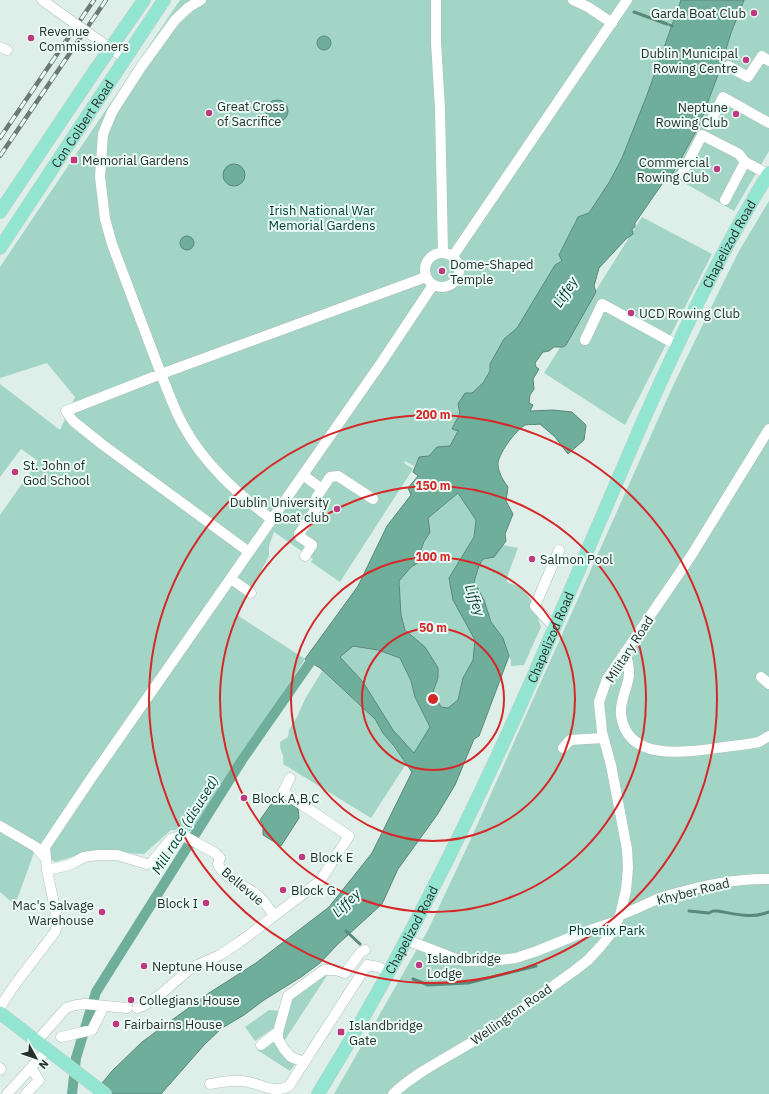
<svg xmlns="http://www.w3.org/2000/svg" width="769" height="1094" viewBox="0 0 769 1094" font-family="'IBM Plex Sans',sans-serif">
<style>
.green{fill:#a2d5c5}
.water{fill:#6fae9a;stroke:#5a8879;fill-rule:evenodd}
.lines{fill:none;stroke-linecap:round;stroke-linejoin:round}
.stream{stroke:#5a8879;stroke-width:3}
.canal{stroke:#6fae9a;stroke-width:10}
.minor-casing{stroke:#b0c0bb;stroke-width:11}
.major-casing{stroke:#cbcdcc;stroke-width:14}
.minor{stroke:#fff;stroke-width:10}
.major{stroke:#92e6d1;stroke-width:13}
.rail-casing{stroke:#6e7975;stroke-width:4.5}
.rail{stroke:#ebfcf6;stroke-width:3;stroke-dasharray:9;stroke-linecap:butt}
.minor-bridge-casing{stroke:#b0c0bb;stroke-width:11;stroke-linecap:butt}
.minor-bridge{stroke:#fff;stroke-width:10}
.ring{fill:none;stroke:#d62828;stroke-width:2}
.poi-dot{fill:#be397e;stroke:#ebfcf6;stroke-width:1.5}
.labels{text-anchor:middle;stroke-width:4;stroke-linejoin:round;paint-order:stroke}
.poi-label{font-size:13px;fill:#282e2c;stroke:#ebfcf6;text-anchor:start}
.street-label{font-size:13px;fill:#282e2c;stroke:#ebfcf6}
.park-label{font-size:13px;fill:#00392c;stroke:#ebfcf6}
.water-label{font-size:14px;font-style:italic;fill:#003b2e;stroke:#ebfcf6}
.centre{fill:#d62828;stroke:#ebfcf6;stroke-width:2}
.ring-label{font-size:12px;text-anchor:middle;font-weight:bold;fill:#d62828;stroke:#ebfcf6;stroke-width:4;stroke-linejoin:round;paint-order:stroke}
</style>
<rect width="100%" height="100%" fill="#deefe9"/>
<path class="green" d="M180,0h501l-34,95 -25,63 -12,23 -21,32 -11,4 -4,6 -12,38 -7,4 -38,63 -13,11 -14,25v7l-7,12 -11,10 -12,20 -8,16 6,2 -8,16h-13l-8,9 -10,1 -5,9 -9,-5 -1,2 9,6 -73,113 -29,-20 2,-3 -39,-27 -5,14v10l-32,59 68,44 -112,172 -22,-1 -27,24 -52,-3 -37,11 -19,-15 -21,58 -15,-13v-377l38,-54 -17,-12 -21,28v-93l60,46 15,-33 -28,-34 -47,15v-111z
M744,0h25v151l-35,60 -62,-35 27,-50 20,-54 12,-39z
M769,201v893h-435l94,-164 41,-87 203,-455 52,-107 15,-30z
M642,217l70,37 -87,171 -81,-52z
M458,493l18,27 -2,17 -25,41 4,22 22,40 -2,20 -10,18 -5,22 -10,8 -7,-1 -8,-15 5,-14 -13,-31 -20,-17 -4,-15 -2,-34 12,-14 17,-11 -7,-6 9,-18 -2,-14z
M503,545l15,3 -11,29v5l16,6 10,15 8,24 -17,38 -13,1v-5l-8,-23 -12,-16 -7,-22 -10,-18 3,-9 1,-8 5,-6 11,-3z
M353,646l25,4 22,8 11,24 4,15 15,30 -16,26 -21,-23 -30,-48 -23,-25z
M322,671l53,48 8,14 23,31 -35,54 -88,-54c2,-11 -4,-13 -3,-22l8,-5 1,-7 8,-13 8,-18z
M328,974l-45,69 -3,-3 10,-44z
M269,1010l12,1 -6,16 -20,14 -10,-14z
M272,1040l24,23 -6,8 -33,-21z"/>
<path class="water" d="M681,0h63l-13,33 -12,39 -20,54 -26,47 -4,1 -34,49v4l-3,2 1,5 -7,5 -27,29 -5,18 2,6 -30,53 -3,2h-9l-5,4 -6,1 -8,11 1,4 3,2 -6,10 1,10 -4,6 -1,8 4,2 -3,6 23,-1 19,2 14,13 -2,15 -16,14 -13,-17 -15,-13c-4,1 -11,0 -15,1 -9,5 -28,30 -27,40 1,9 5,15 10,22l-2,14 7,13 -8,20 1,7 -12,16 -11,2c-5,7 -6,14 -9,23l10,18 7,22 12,16 6,18 -30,80 -5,3 -19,46 -18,30 -39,54 -16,35 -45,41 -17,18 -19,14 -37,23 -20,15 -22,13 -17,16 -44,50h-68l19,-23 30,-29 67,-49 47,-30 73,-56 43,-54 40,-81 -19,-27 -10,-12 -8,-14 -55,-51 -15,-9 53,-73 29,-60 24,-31 -3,-7 10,-12 -5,-4 6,-15 10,-1 8,-9 13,-1 8,-15 -6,-2 8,-16 -2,-9 7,-11h7l11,-10 7,-12v-7l14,-25 13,-11 38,-63 7,-4 -3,-6 19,-38 11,-4 21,-32 12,-23 25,-63zM458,493l18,27 -2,17 -25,41 4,22 22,40 -2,20 -10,18 -5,22 -10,8 -7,-1 -8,-15 5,-14v-10l-13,-21 -20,-17 -4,-15 -2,-34 12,-14 18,-11 -8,-6 3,-8 6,-10 -2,-14zM353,646l25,4 22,8 11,23 4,16 15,30 -16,26 -21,-23 -30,-48 -23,-25z
M317 43a7 7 0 1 1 14 0a7 7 0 1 1-14 0Z
M266 111a11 11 0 1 1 22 0a11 11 0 1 1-22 0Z
M223 175a11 11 0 1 1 22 0a11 11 0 1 1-22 0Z
M180 243a7 7 0 1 1 14 0a7 7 0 1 1-14 0Z
M283,799l15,9 1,10 -18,28 -18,-11v-10l-3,-5 12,-17z"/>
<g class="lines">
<path class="stream" d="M634,12l33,12
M670,25l2,1
M689,911l20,2 4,-2h5c18,3 33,8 51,1
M346,931l14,13
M413,979l15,6 40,-2 68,-17"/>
<path class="canal" d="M72,1094l4,-36 20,-66 146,-232 76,-109"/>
<defs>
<path id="minor" d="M42,0l28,20
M201,0l-12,7 -14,13 -34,47 -29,45 -9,22 -3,43 5,42 7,25 49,130 -95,37 7,10 30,24 146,107
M436,0v42l4,67 3,144
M573,0l15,7 24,16
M97,39l29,20
M0,47l7,3
M728,66l20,11 14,-21 7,5
M709,125l14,-28 46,26
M682,174l20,-39 37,19 6,8 23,12
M725,200l20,-38
M425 270a17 17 0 1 1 34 0a17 17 0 1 1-34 0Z
M453,256l174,-256
M585,340l17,-36 75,41
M303,475l19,14 -6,9 1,9 -18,27 1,3 12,8 -7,11
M322,489l8,-12 8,-1 35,23
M271,519c-34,-26 -67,-55 -88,-94 -9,-16 -15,-34 -22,-51l265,-97
M231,579l20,14
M554,627l-19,-21 24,-56
M625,652c2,6 4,14 4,21 0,13 -10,28 -8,42 7,52 76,35 111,31 9,-1 18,-2 27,-4l10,-6
M761,677l8,7
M563,748l7,-8 33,-2
M0,826l36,21 10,12
M47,870l-2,-23 47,-70 289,-414 52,-78
M620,915c14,-4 28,-13 43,-18 33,-10 71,-19 106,-18
M407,940l49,19 9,2 35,-1 16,-2 21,-7 47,-19 33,-11
M0,1007l16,-24 39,-51 3,-9 -11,-53 22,-5 15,-8 14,-2h19l30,9 4,-1 20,-24 9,-3 6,1 29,16 5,5 -2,6c6,14 26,21 38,30 7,5 13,14 18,22
M137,1008l8,-3 16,-11 30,-26 29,-13 21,-14 79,-60 29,-45 -66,-44 7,-14
M61,1037l31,-7 12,-24
M37,1041l29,-33 10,-3 9,-1 42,4
M261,1045l17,-13
M304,1062l-13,-5 -7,-8 -6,-10v-7l10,-36 36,-26h12l9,3 16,-21 4,-2
M0,1068l1,1 -1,1
M210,1084c12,-2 26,-5 38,-2 16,3 26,12 41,4l78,-121 12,2 10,6
M7,1094l41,-45
M26,1094l13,-14 -8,-12
M393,1094c23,-22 52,-35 79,-52 35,-22 68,-47 102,-71l14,-11 13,-14 12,-15 7,-16 6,-25 2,-22 -1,-19 -16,-84 -9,-33 -3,-30 8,-23 84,-123 78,-127"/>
<g id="major">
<path d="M0,212l96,-143 48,-69"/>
<path id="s1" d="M0,248l164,-248"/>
<path d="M0,1013l105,81"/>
<path id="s2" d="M318,1094c82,-133 152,-274 215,-417 37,-85 73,-171 110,-256 38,-85 77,-169 126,-248"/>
</g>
</defs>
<use href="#minor" class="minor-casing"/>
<use href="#major" class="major-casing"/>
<use href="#minor" class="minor"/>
<use href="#major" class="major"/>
<defs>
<path id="rail" d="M0,138l94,-138
M0,156l106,-156"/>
</defs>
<use href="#rail" class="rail-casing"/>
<use href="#rail" class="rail"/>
<defs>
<path id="minor-bridge" d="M70,20l27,19"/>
</defs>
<use href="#minor-bridge" class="minor-bridge-casing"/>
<use href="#minor-bridge" class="minor-bridge"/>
</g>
<g class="ring">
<circle cx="433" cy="699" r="71"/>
<circle cx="433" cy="699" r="142"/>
<circle cx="433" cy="699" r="213"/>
<circle cx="433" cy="699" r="284"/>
</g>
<g class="poi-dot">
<circle cx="754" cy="13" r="4"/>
<circle cx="31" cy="38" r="4"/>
<circle cx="746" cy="60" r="4"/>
<circle cx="209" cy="113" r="4"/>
<circle cx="736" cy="114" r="4"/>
<rect x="70" y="156" width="8" height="8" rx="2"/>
<circle cx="717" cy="169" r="4"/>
<circle cx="442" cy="271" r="4"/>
<circle cx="631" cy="313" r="4"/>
<circle cx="15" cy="472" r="4"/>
<circle cx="337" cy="509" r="4"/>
<circle cx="532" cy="559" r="4"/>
<circle cx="244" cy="798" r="4"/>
<circle cx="302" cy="857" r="4"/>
<circle cx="283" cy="890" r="4"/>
<circle cx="206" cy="903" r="4"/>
<circle cx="102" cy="912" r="4"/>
<circle cx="419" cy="965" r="4"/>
<circle cx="144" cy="966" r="4"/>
<circle cx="131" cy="1000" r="4"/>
<circle cx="116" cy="1024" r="4"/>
<rect x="337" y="1028" width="8" height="8" rx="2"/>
</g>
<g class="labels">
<g class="poi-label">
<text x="746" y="18" text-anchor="end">Garda Boat Club</text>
<text x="39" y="36">Revenue<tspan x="39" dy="15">Commissioners</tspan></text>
<text x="738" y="58" text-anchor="end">Dublin Municipal<tspan x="738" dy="15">Rowing Centre</tspan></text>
<text x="217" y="111">Great Cross<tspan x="217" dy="15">of Sacrifice</tspan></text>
<text x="728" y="112" text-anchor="end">Neptune<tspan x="728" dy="15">Rowing Club</tspan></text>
<text x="82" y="165">Memorial Gardens</text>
<text x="709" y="167" text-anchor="end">Commercial<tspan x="709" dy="15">Rowing Club</tspan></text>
<text x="450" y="269">Dome-Shaped<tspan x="450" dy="15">Temple</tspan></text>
<text x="639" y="318">UCD Rowing Club</text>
<text x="23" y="470">St. John of<tspan x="23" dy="15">God School</tspan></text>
<text x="329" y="507" text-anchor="end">Dublin University<tspan x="329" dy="15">Boat club</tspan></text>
<text x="540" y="564">Salmon Pool</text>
<text x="252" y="803">Block A,B,C</text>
<text x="310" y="862">Block E</text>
<text x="291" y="895">Block G</text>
<text x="198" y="908" text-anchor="end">Block I</text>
<text x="94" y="910" text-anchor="end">Mac's Salvage<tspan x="94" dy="15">Warehouse</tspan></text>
<text x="427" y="963">Islandbridge<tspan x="427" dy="15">Lodge</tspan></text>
<text x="152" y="971">Neptune House</text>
<text x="139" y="1005">Collegians House</text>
<text x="124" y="1029">Fairbairns House</text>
<text x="349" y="1030">Islandbridge<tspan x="349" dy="15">Gate</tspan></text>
</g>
<g class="street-label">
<text dy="5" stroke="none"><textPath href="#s1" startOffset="149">Con Colbert Road</textPath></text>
<text dy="5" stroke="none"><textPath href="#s2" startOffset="945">Chapelizod Road</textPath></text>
<text dy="5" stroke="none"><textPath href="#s2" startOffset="513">Chapelizod Road</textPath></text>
<text transform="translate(629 649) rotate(-57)" y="5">Military Road</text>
<text transform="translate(243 886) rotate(40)" y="5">Bellevue</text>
<text transform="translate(693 891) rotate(-14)" y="5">Khyber Road</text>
<text dy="5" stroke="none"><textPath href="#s2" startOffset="189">Chapelizod Road</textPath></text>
<text transform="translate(511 1014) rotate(-35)" y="5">Wellington Road</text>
</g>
<g class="park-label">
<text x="322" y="215">Irish National War<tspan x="322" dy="15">Memorial Gardens</tspan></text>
<text x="607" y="935">Phoenix Park</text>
</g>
<g class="water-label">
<text transform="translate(565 292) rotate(-58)" y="5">Liffey</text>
<text transform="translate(475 600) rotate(70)" y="5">Liffey</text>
<text transform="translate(185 825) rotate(-58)" y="5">Mill race (disused)</text>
<text transform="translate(346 903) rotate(-44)" y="5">Liffey</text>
</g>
</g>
<circle cx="433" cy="699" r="6" class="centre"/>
<g class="ring-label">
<text x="433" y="419">200 m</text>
<text x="433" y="490">150 m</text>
<text x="433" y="561">100 m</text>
<text x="433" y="632">50 m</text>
</g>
<g transform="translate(36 1058) rotate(130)" stroke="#ebfcf6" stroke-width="3" paint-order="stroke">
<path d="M0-3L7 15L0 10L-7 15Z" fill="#282e2c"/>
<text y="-6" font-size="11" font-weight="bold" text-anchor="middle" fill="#282e2c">N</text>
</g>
</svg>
